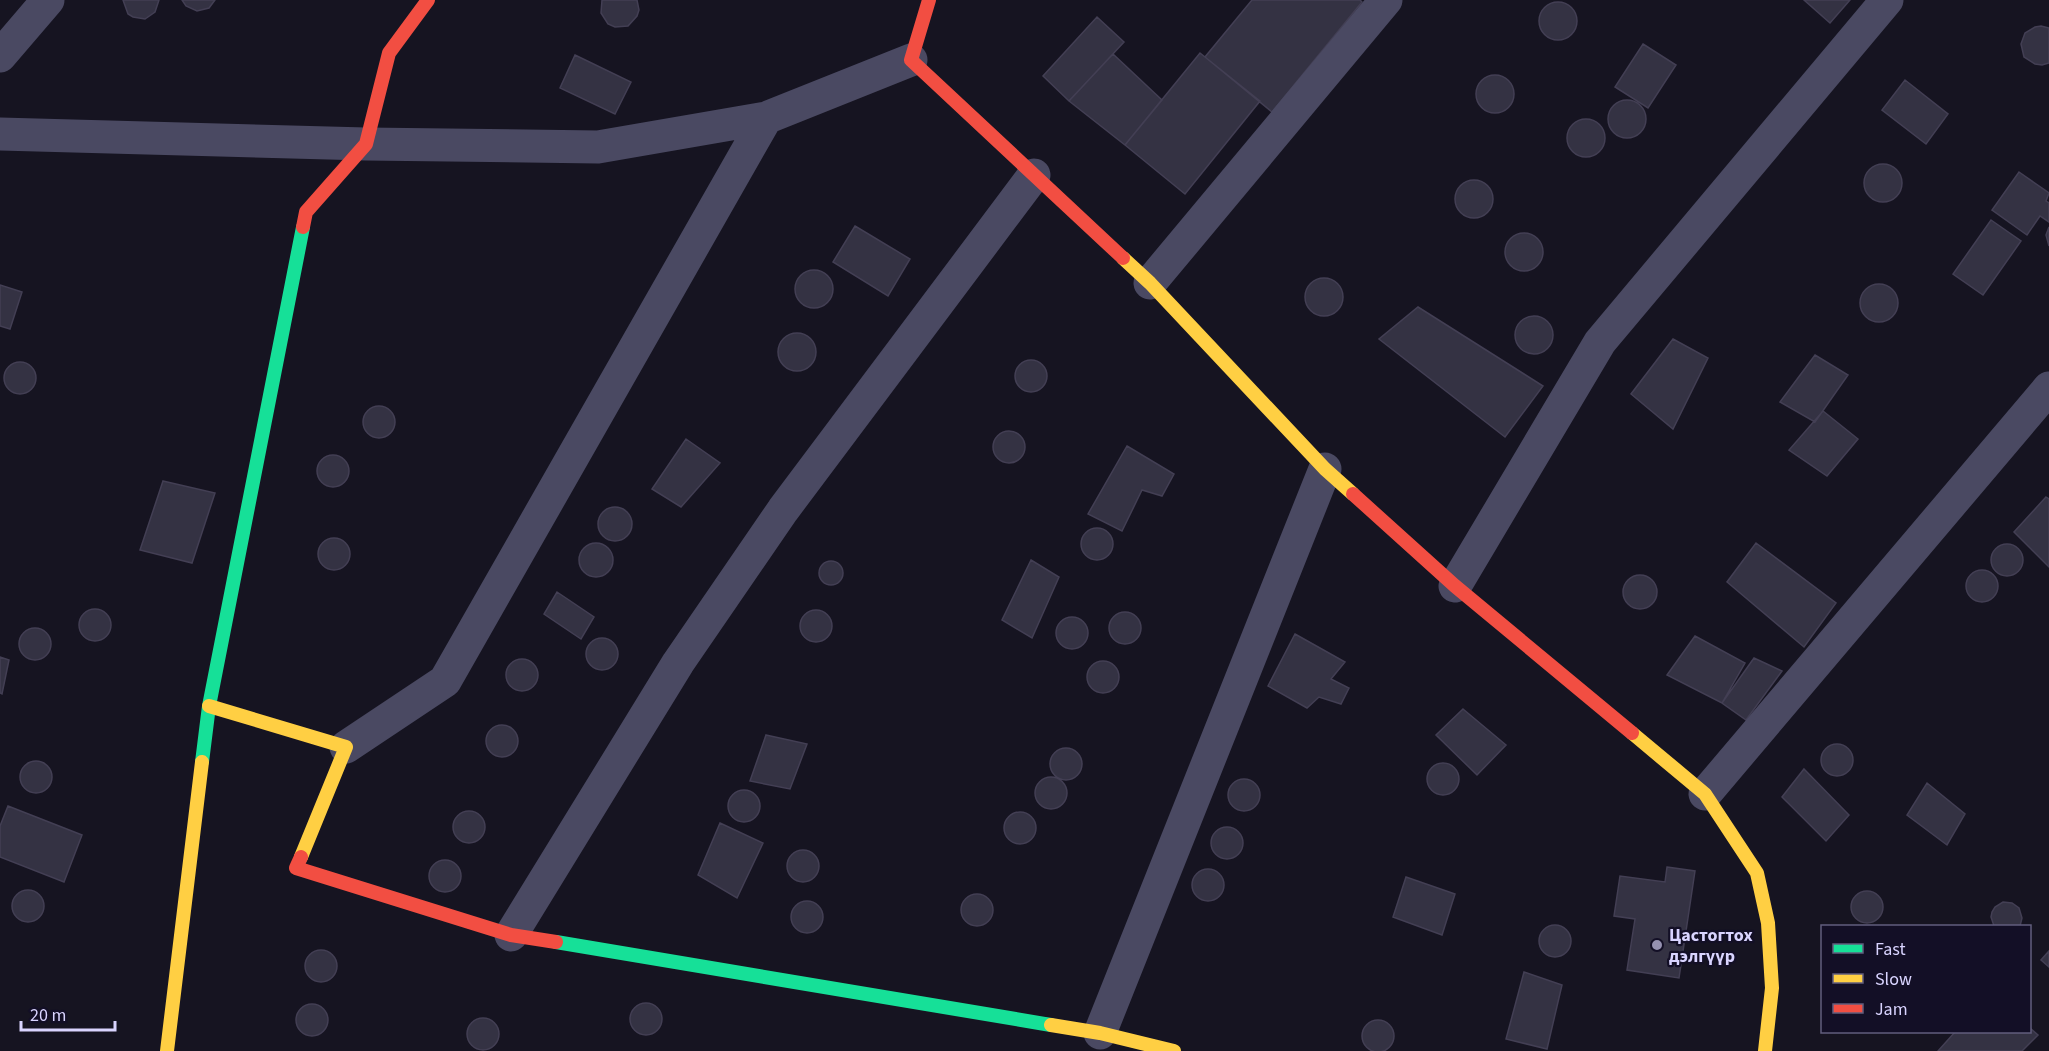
<svg xmlns="http://www.w3.org/2000/svg" width="2049" height="1051" viewBox="0 0 2049 1051" font-family="'Source Sans 3',sans-serif">
<style>
.building{fill:#343243;stroke:#433f54;stroke-width:1.5}
.lines{fill:none;stroke-linecap:round;stroke-linejoin:round}
.street{stroke:#4a4962;stroke-width:33}
.fast{stroke:#16e098;stroke-width:14}
.slow{stroke:#ffcf43;stroke-width:14}
.jam{stroke:#f24e42;stroke-width:14}
.poi-dot{fill:#9591b1;stroke:#130f26;stroke-width:2}
.labels{text-anchor:middle;stroke-width:4.5;stroke-linejoin:round;paint-order:stroke}
.poi-label{font-size:18px;font-weight:bold;fill:#d9d4ff;stroke:#130f26;text-anchor:start}
</style>
<rect width="100%" height="100%" fill="#161421"/>
<path class="building" d="M123,0h36l-4,12 -10,7 -12,-2 -5,-3z
M182,0h33l-6,8 -12,3 -11,-5z
M602,0h35l2,10 -2,6 -9,10 -13,1 -7,-3 -7,-11z
M1252,0h108l2,2 -90,110 -67,-55z
M1804,0h46l-20,23z
M1539 21a19 19 0 1 1 38 0a19 19 0 1 1-38 0Z
M1097,17l27,25 -55,59 -26,-25z
M2041,26l8,2v35l-7,2 -7,-1 -11,-7 -3,-13 4,-11 10,-6z
M1643,44l33,21 -28,43 -33,-21z
M1200,53l60,48 -75,93 -60,-49z
M1113,54l49,46 -37,45 -56,-44z
M575,55l56,27 -16,32 -55,-26z
M1476 94a19 19 0 1 1 38 0a19 19 0 1 1-38 0Z
M1905,80l43,34 -22,30 -44,-34z
M1608 119a19 19 0 1 1 38 0a19 19 0 1 1-38 0Z
M1567 138a19 19 0 1 1 38 0a19 19 0 1 1-38 0Z
M1864 183a19 19 0 1 1 38 0a19 19 0 1 1-38 0Z
M2019,172l30,21 -3,8 3,2v19l-9,-6 -13,19 -35,-25z
M1455 199a19 19 0 1 1 38 0a19 19 0 1 1-38 0Z
M1991,220l30,21 -38,54 -30,-21z
M855,226l55,33 -22,37 -55,-34z
M2049,227v19l-3,-11z
M1505 252a19 19 0 1 1 38 0a19 19 0 1 1-38 0Z
M795 289a19 19 0 1 1 38 0a19 19 0 1 1-38 0Z
M1305 297a19 19 0 1 1 38 0a19 19 0 1 1-38 0Z
M1860 303a19 19 0 1 1 38 0a19 19 0 1 1-38 0Z
M0,285l22,7 -12,37 -10,-3z
M1418,307l125,79 -38,51 -126,-98z
M1515 335a19 19 0 1 1 38 0a19 19 0 1 1-38 0Z
M778 352a19 19 0 1 1 38 0a19 19 0 1 1-38 0Z
M1673,339l35,19 -35,71 -42,-35z
M1815,355l33,20 -33,47 -35,-20z
M1015 376a16 16 0 1 1 32 0a16 16 0 1 1-32 0Z
M4 378a16 16 0 1 1 32 0a16 16 0 1 1-32 0Z
M363 422a16 16 0 1 1 32 0a16 16 0 1 1-32 0Z
M1823,411l35,28 -31,37 -38,-26z
M993 447a16 16 0 1 1 32 0a16 16 0 1 1-32 0Z
M686,439l34,24 -39,44 -29,-18z
M1127,446l47,28 -12,22 -20,-6 -20,41 -34,-17z
M317 471a16 16 0 1 1 32 0a16 16 0 1 1-32 0Z
M163,481l52,12 -23,70 -52,-13z
M2046,497l3,2v68l-35,-35z
M598 524a17 17 0 1 1 34 0a17 17 0 1 1-34 0Z
M1081 544a16 16 0 1 1 32 0a16 16 0 1 1-32 0Z
M318 554a16 16 0 1 1 32 0a16 16 0 1 1-32 0Z
M1756,543l80,60 -32,44 -77,-65z
M579 560a17 17 0 1 1 34 0a17 17 0 1 1-34 0Z
M1991 560a16 16 0 1 1 32 0a16 16 0 1 1-32 0Z
M1031,560l28,17 -27,61 -30,-18z
M819 573a12 12 0 1 1 24 0a12 12 0 1 1-24 0Z
M1966 586a16 16 0 1 1 32 0a16 16 0 1 1-32 0Z
M1623 592a17 17 0 1 1 34 0a17 17 0 1 1-34 0Z
M557,592l37,25 -13,22 -37,-25z
M79 625a16 16 0 1 1 32 0a16 16 0 1 1-32 0Z
M800 626a16 16 0 1 1 32 0a16 16 0 1 1-32 0Z
M1109 628a16 16 0 1 1 32 0a16 16 0 1 1-32 0Z
M1056 633a16 16 0 1 1 32 0a16 16 0 1 1-32 0Z
M19 644a16 16 0 1 1 32 0a16 16 0 1 1-32 0Z
M1295,634l50,28 -14,17 18,9 -8,16 -22,-7 -12,11 -39,-22z
M1695,636l50,27 -23,40 -55,-28z
M586 654a16 16 0 1 1 32 0a16 16 0 1 1-32 0Z
M0,657l9,3 -7,34 -2,-1z
M1754,658l28,13 -36,49 -24,-17z
M506 675a16 16 0 1 1 32 0a16 16 0 1 1-32 0Z
M1087 677a16 16 0 1 1 32 0a16 16 0 1 1-32 0Z
M1463,709l43,36 -29,30 -41,-40z
M486 741a16 16 0 1 1 32 0a16 16 0 1 1-32 0Z
M766,735l41,9 -17,45 -40,-8z
M1821 760a16 16 0 1 1 32 0a16 16 0 1 1-32 0Z
M1050 764a16 16 0 1 1 32 0a16 16 0 1 1-32 0Z
M20 777a16 16 0 1 1 32 0a16 16 0 1 1-32 0Z
M1427 779a16 16 0 1 1 32 0a16 16 0 1 1-32 0Z
M1804,769l45,46 -23,26 -44,-44z
M1035 793a16 16 0 1 1 32 0a16 16 0 1 1-32 0Z
M1228 795a16 16 0 1 1 32 0a16 16 0 1 1-32 0Z
M1927,783l38,31 -18,31 -40,-30z
M728 806a16 16 0 1 1 32 0a16 16 0 1 1-32 0Z
M8,806l74,29 -18,47 -64,-25v-31z
M453 827a16 16 0 1 1 32 0a16 16 0 1 1-32 0Z
M1004 828a16 16 0 1 1 32 0a16 16 0 1 1-32 0Z
M720,823l43,20 -26,55 -39,-23z
M1211 843a16 16 0 1 1 32 0a16 16 0 1 1-32 0Z
M787 866a16 16 0 1 1 32 0a16 16 0 1 1-32 0Z
M429 876a16 16 0 1 1 32 0a16 16 0 1 1-32 0Z
M1667,867l28,4 -16,107 -52,-8 8,-51 -21,-3 6,-40 45,6z
M1192 885a16 16 0 1 1 32 0a16 16 0 1 1-32 0Z
M1406,877l49,17 -13,41 -49,-18z
M12 906a16 16 0 1 1 32 0a16 16 0 1 1-32 0Z
M1851 907a16 16 0 1 1 32 0a16 16 0 1 1-32 0Z
M961 910a16 16 0 1 1 32 0a16 16 0 1 1-32 0Z
M791 917a16 16 0 1 1 32 0a16 16 0 1 1-32 0Z
M2003,902l9,1 7,5 3,10 -2,8h-26l-3,-9 1,-5 3,-5z
M1539 941a16 16 0 1 1 32 0a16 16 0 1 1-32 0Z
M305 966a16 16 0 1 1 32 0a16 16 0 1 1-32 0Z
M2049,951v16l-8,-7z
M1524,972l38,13 -15,64 -41,-10z
M630 1019a16 16 0 1 1 32 0a16 16 0 1 1-32 0Z
M296 1020a16 16 0 1 1 32 0a16 16 0 1 1-32 0Z
M467 1034a16 16 0 1 1 32 0a16 16 0 1 1-32 0Z
M1362 1036a16 16 0 1 1 32 0a16 16 0 1 1-32 0Z
M2030,1028l8,7 -16,16h-84l17,-19h75z"/>
<g class="lines">
<path class="street" d="M0,56l48,-56
M0,134l366,10 232,3 168,-29 145,-58
M1150,283l236,-283
M1455,586l145,-244 287,-342
M346,747l99,-66 321,-563
M1705,794l344,-406
M511,935l167,-272 105,-153 251,-335
M1100,1033l225,-564"/>
<path class="fast" d="M202,762l7,-56 94,-479
M556,942l495,83"/>
<path class="slow" d="M1123,258l27,25 175,186 28,25
M209,706l137,41 -45,110
M1632,733l73,61 52,79 11,50 4,65 -7,63
M1051,1025l49,8 74,18
M167,1051l35,-289"/>
<path class="jam" d="M929,0l-18,60 212,198
M303,227l3,-15 60,-68 23,-91 39,-53
M1353,494l102,92 177,147
M301,857l-5,11 215,67 45,7"/>
</g>
<circle class="poi-dot" cx="1657" cy="945" r="6"/>
<g class="labels">
<g class="poi-label">
<text x="1669" y="941">Цастогтох<tspan x="1669" dy="21">дэлгүүр</tspan></text>
</g>
</g>
<rect x="1821" y="925" width="210" height="108" fill="#130f26" stroke="#625e7d" stroke-width="1.5"/>
<rect x="1833" y="944" width="30" height="9" fill="#16e098" stroke="#625e7d" stroke-width="1.5"/>
<text x="1875" y="955" font-size="18" fill="#d9d4ff">Fast</text>
<rect x="1833" y="974" width="30" height="9" fill="#ffcf43" stroke="#625e7d" stroke-width="1.5"/>
<text x="1875" y="985" font-size="18" fill="#d9d4ff">Slow</text>
<rect x="1833" y="1004" width="30" height="9" fill="#f24e42" stroke="#625e7d" stroke-width="1.5"/>
<text x="1875" y="1015" font-size="18" fill="#d9d4ff">Jam</text>
<path d="M21 1021v9h94v-9" fill="none" stroke="#d9d4ff" stroke-width="3"/>
<text x="30" y="1021" font-size="18" fill="#d9d4ff" stroke="#130f26" stroke-width="4.5" paint-order="stroke">20 m</text>
</svg>
